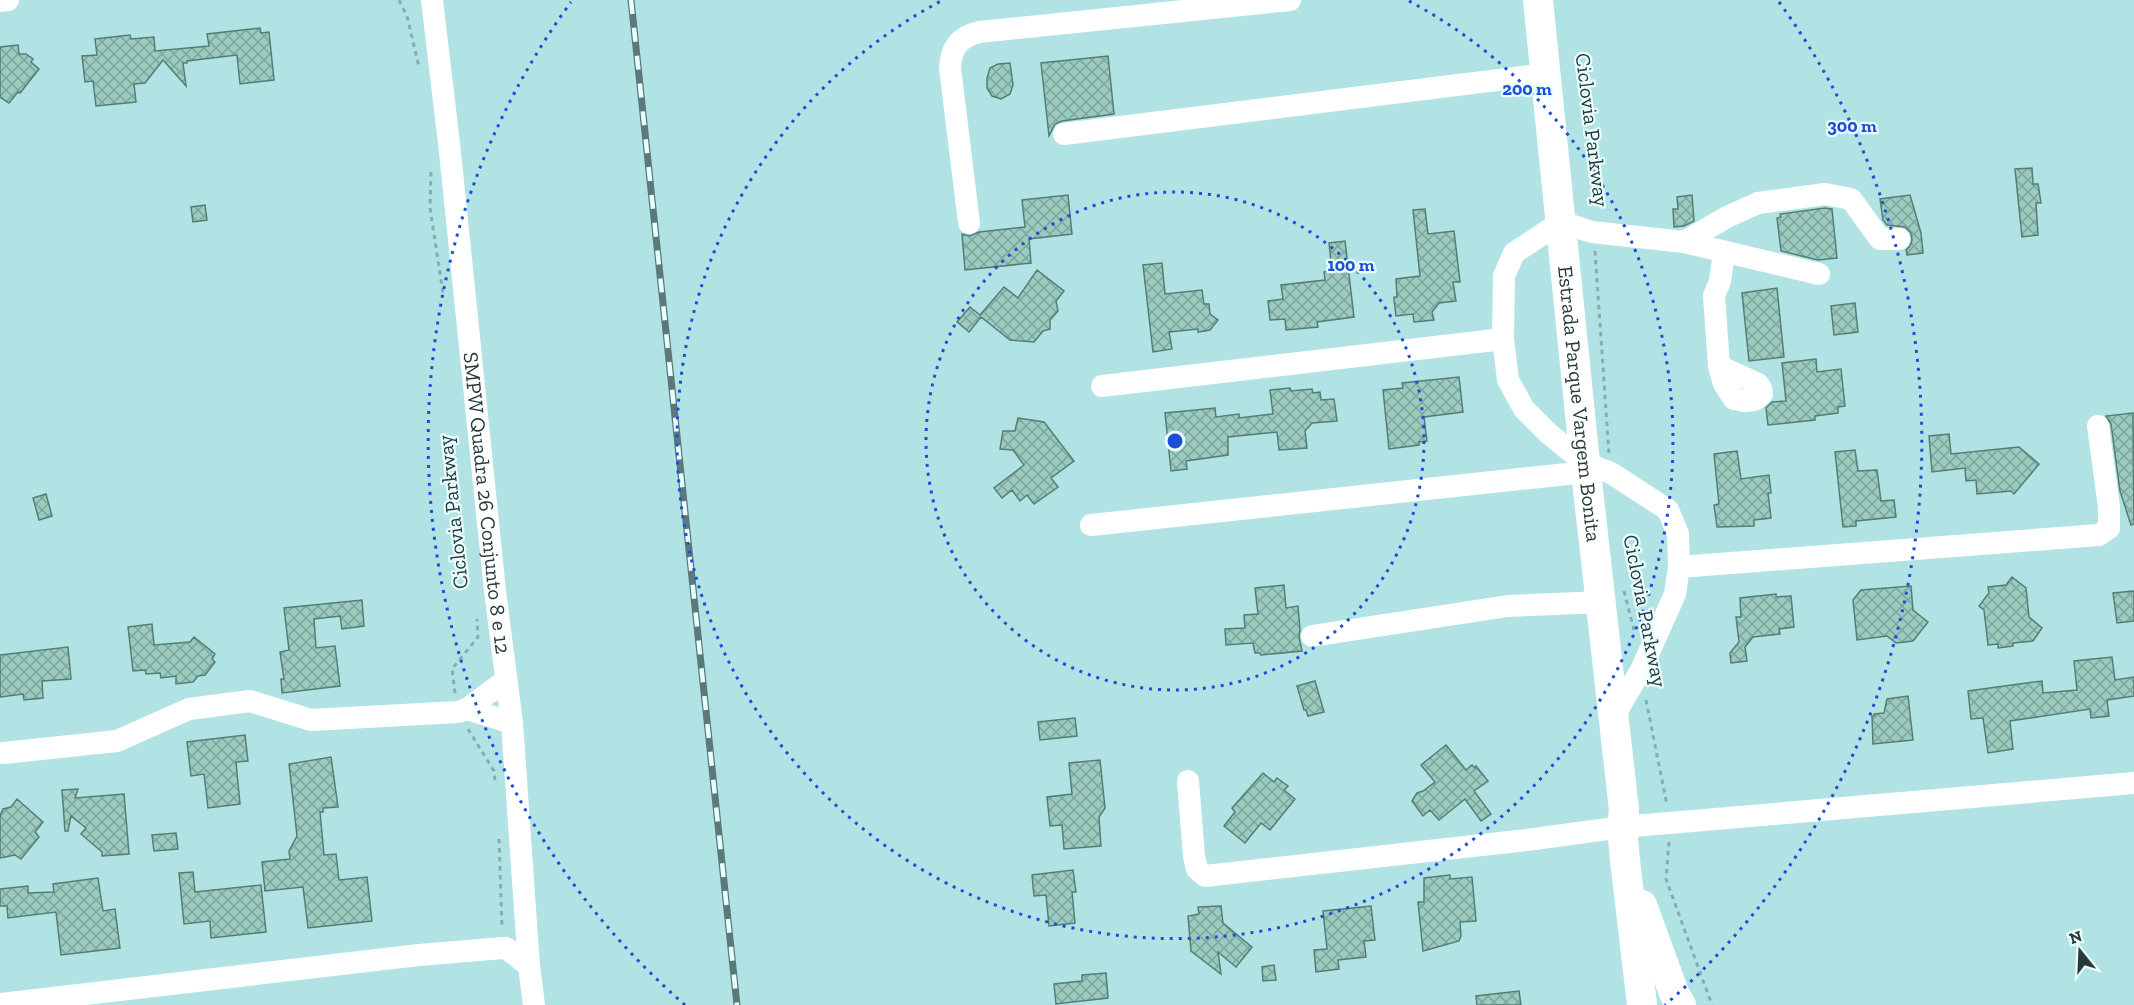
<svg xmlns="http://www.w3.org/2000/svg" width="2134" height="1005" viewBox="0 0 2134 1005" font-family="'Zilla Slab',serif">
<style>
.building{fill:url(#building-cross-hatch);stroke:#527f75;stroke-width:1.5}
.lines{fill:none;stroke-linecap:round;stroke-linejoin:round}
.path{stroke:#85aeaf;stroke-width:3;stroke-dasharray:4.5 4.5;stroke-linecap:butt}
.minor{stroke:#fff;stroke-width:22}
.major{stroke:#fff;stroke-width:30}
.rail-casing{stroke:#5a797b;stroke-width:7}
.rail{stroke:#eafefe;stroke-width:4.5;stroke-dasharray:14;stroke-linecap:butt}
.ring{fill:none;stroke:#1d4ed8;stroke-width:3;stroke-dasharray:3 6}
.labels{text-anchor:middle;stroke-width:4.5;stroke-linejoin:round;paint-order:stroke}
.street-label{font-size:21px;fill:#263a3b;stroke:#eafefe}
.centre{fill:#1d4ed8;stroke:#eafefe;stroke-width:3}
.ring-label{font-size:18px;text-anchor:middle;font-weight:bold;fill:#1d4ed8;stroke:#eafefe;stroke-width:4.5;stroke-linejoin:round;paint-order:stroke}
</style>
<defs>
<pattern id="building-cross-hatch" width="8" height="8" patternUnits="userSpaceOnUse" patternTransform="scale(1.5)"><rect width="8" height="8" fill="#9bcabf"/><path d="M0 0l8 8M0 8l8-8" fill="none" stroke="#7ea59c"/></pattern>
</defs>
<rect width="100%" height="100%" fill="#b1e3e5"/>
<path class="building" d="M260,28l1,5 8,-1 5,48 -34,4 -3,-29 -50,6v2h-4l3,23 -23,-26 -18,23 -11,1 2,18 -40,4 -3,-25 -8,1 -3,-26 15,-1 -2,-16 35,-4 1,4 23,-2 1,14 54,-5 -2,-12z
M18,45l1,9h7l7,5 -2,3 8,7 -19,24 -2,-1 -9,11 -9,-6v-50z
M1108,56l6,58 -52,7 -7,3 -6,12 -8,-73z
M1010,63l3,22 -3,9 -9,5 -9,-3 -5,-8v-10l3,-10 8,-4z
M2032,168l1,16h5l3,19h-5l2,32 -16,2 -7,-68z
M1068,195l4,39 -43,5 2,24 -66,7 -3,-36 8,2 9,-4 46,-5 -3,-27z
M1692,195l2,26 -10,5 -10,1 -1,-18h5l-1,-12z
M1910,195l11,38 2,20 -16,2 -1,-5 4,-4 2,-6 -1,-7 -6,-6 -18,-2 -4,-5 -3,-21z
M205,205l2,15 -14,2 -2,-15z
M1825,208l7,1 5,49 -19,2 -37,-9 -4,-33 4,-1 -1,-3z
M1425,209l3,25 26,-3 6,51h-7l3,19 -17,2 -7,9 2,8 -20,2 -1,-8 -17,2 -2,-16v-3h3l-1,-18 24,-3 -7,-66z
M1345,241l9,76 -37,5 1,5 -32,3 -1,-11 -15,1 -2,-19 15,-2 -2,-14 44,-5 -1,-8 8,-1 -3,-28z
M1162,263l3,31 37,-4 2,14h5l1,10 8,6 -8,10 -12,2v-3l-29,3 3,17 -19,3 -10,-87z
M1037,270l27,21 -8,10 2,10 -8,9v9l-7,2 -9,11 -24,-2 -29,-23 -12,15 -12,-10 13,-15 10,8 24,-28 14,11z
M1777,288l7,69 -35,4 -7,-68z
M1855,303l3,29 -24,3 -3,-29z
M1816,359l1,13 24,-3 4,37 -7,1v6l-23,3v4l-47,5 -2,-17 6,-6 14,-1 -4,-38z
M1459,377l4,35 -39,5 3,24 -8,1v3l-30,4 -6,-59 20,-2 -1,-5z
M1290,388l1,3 21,-2 1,4 7,-1 1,8 13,-1 3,22 -25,2 -7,8 2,17 -28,2 -2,-18 -49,5v18l-42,6 1,8 -16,2 -6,-58 50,-5 1,9 23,-3v4l34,-4 -3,-24z
M2133,413l1,111 -3,1 -11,-34 -9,-67 -5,-8z
M1018,418l26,4 30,39 -23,17 7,9 -24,17 -7,-9 -7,6 -8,-11 -10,8 -8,-10 30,-23 -11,-15 -13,-1 3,-18h12z
M1949,434l2,20 68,-7 20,17 -25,30 -3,-3 -34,3 -1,-14 -10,1 -1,-13 -33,4 -3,-36z
M1855,450l3,21 19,-1 4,31 13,-1 2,17 -40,4v5l-13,1 -8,-75z
M1737,451l4,28 28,-4 2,18h-3l3,25 -17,2v6l-37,1 -3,-22 5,-1 -5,-50z
M46,494l6,22 -13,4 -6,-22z
M2012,577l14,11 3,29 13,11 -9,13 -20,2v3l-15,2v-4l-10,1 -4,-35 -5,-4 10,-13 -1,-6 18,-2z
M1284,585l2,23 12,-2 2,24 -1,7 3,14 -41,4 -1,-2h-5l-2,-10 -27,2 -1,-16 20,-1 -1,-13 14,-1 -3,-26z
M1911,586l2,24 15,12 -15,19 -17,2 -9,-7 -30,4 -4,-40 8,-10z
M2134,591v30l-17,2 -4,-30z
M1776,594v3l15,-1 3,31 -15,2 1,5 -27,3 -8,10 2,14 -16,2 -1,-10 9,-11 -3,-25h5l-1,-19z
M362,600l2,26 -22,3 -2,-13 -26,3 2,29 19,-2 5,40 -58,7 -1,-14h3l-4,-27 9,-2 -5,-42z
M152,624l2,21 36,-3 4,-5 21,17 -3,5 3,3 -10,13 -7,1 -5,6 -17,2v-8l-15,2 -1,-5 -14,1 -1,-4 -12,1 -5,-44z
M68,647l3,32 -29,2 1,17 -19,2 -1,-6 -23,3v-42z
M2112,657l3,23 19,-3v19l-27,4 2,16 -18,2 -1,-9 -80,12 3,28 -25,4 -5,-35 -12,1 -3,-28 74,-10 1,12 34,-3 -3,-29z
M1315,681l9,31 -16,4 -2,-6h-2l-7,-24z
M1908,696l5,44 -40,4 -1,-28h2v-2l10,-1 3,-14z
M1075,718l2,18 -37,4 -2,-18z
M245,735l3,26 -12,1 4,42 -32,4 -4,-34 -13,2 -4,-34z
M1446,745l20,25 6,-5 3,3 1,-2 12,15 -14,10 17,23 -10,7 -16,-22 -26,21 -9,-10 -7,6 -11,-15 5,-8 6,-2 12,-9 -14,-17z
M331,757l7,50 -15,1v4h-3l4,43 12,-1 3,26 28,-3 5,44 -64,7 -5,-41 -38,4 -3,-29 28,-3 -1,-8 8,-15 -8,-72z
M1100,760l5,48 -6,9 2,29 -37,3 -2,-24 -12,1 -3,-29 25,-3 -3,-31z
M1263,773l11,9 3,-4 11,8 -4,4 11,9 -25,31 -9,-7 -16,20 -21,-17 11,-14 -3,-4z
M78,789l-3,9 49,-4 5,60 -27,2v-4l-21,-18 5,-6 -15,-12 -3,15h-3l-3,-41z
M17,799l26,23 -8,10 4,5 -18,22 -6,-4 -15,3v-42l3,-7 8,-2z
M176,833l2,16 -24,2 -2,-16z
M1073,870l3,22h-4l3,31 -26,3 -3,-31 -12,1 -2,-21z
M193,872l2,20 66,-7 5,47 -55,6 -1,-17 -26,3 -5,-51z
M1450,875v4l22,-2 4,44 -16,1 1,14 -2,5 -36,10 -5,-49h6v-24z
M98,878l5,33 12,-2 5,39 -59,7 -5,-43 -48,6 -1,-12h-7v-17l28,-3v7l26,-1 -1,-8z
M1221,906l2,17 29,24 -16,20 -18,-15 3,22 -30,-23 -3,-35 11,-2 -1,-7z
M1371,906l4,34 -11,1 2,16 -28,3 1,9 -23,3 -2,-22 13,-1 -4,-38z
M1274,965l2,15 -13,1 -1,-14z
M1106,973l2,25 -52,6 -2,-20 28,-3v-6z
M1519,991l2,14h-44l-1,-9z"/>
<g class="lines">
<path class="path" d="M399,0l8,16 12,51
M431,172l-1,36 13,85
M1595,251l14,203
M1624,591l11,43
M455,693l-3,-24 26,-32 -1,-18
M1646,700l21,105
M468,729l26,42 1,10
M499,839l3,89
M1669,842l-3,37 46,126"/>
<g class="minor">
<path id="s1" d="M432,0l18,152 45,439 17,132 17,243 5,39"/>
<path d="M0,1l8,-1"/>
<path d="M1064,134l482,-60"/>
<path d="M969,223l-19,-155c1,-20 9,-31 29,-36l311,-32"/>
<path d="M1684,242l43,-25 31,-14 67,-9 26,5 29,40h19"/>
<path d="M1819,274l-135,-32 -92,-10 -31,-10 -47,31 -10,23 -1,63 5,41 16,29 24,24 37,30 26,10 57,37 10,24 1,33 420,-32 10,-7v-21l-11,-81"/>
<path d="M1719,366l39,18 3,4 1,6 -7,6 -11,1 -10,-2 -10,-15 -5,-18 -5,-70 6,-15 4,-29"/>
<path d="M1102,386l401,-47"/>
<path d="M1091,525l495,-53"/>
<path d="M1312,636l196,-30 93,-4"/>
<path d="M467,709l45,14"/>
<path d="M1614,716l27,-46 34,-76 4,-27"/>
<path d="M4,753l113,-12 72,-32 61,-8 61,19 147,-8 9,-3 39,-29"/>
<path d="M1188,781l6,75 3,13 8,7 322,-36 95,-13 512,-44"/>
<path d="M0,1004l419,-49 84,-7h3l23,18"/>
</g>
<g class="major">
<path id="s2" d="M1538,0l47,463 39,347 -2,17 3,33 17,145"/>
<path d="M1642,905l32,88 7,12"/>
</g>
<defs>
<path id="rail" d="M631,0l106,1005"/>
</defs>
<use href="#rail" class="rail-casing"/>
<use href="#rail" class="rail"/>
</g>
<g class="ring">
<circle cx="1175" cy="441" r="249"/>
<path d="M1409 1A498 498 0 1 1 941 1"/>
<path d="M685 1005A747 747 0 0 1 571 2M1779 2A747 747 0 0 1 1665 1005"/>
</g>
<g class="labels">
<g class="street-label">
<text transform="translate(1592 130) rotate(83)" y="7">Ciclovia Parkway</text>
<text dy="7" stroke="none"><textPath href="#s2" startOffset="406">Estrada Parque Vargem Bonita</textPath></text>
<text dy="7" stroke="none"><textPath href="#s1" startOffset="506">SMPW Quadra 26 Conjunto 8 e 12</textPath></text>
<text transform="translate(453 512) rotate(-96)" y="7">Ciclovia Parkway</text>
<text transform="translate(1645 611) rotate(79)" y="7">Ciclovia Parkway</text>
</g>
</g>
<circle cx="1175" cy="441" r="9" class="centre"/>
<g class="ring-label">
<text x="1527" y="95">200 m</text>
<text x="1852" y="132">300 m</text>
<text x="1351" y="271">100 m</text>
</g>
<g transform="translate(2080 951) rotate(342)" stroke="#eafefe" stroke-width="4.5" paint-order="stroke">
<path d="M0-4.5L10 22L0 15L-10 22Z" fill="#263a3b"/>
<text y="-9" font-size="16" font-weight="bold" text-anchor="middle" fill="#263a3b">N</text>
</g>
</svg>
